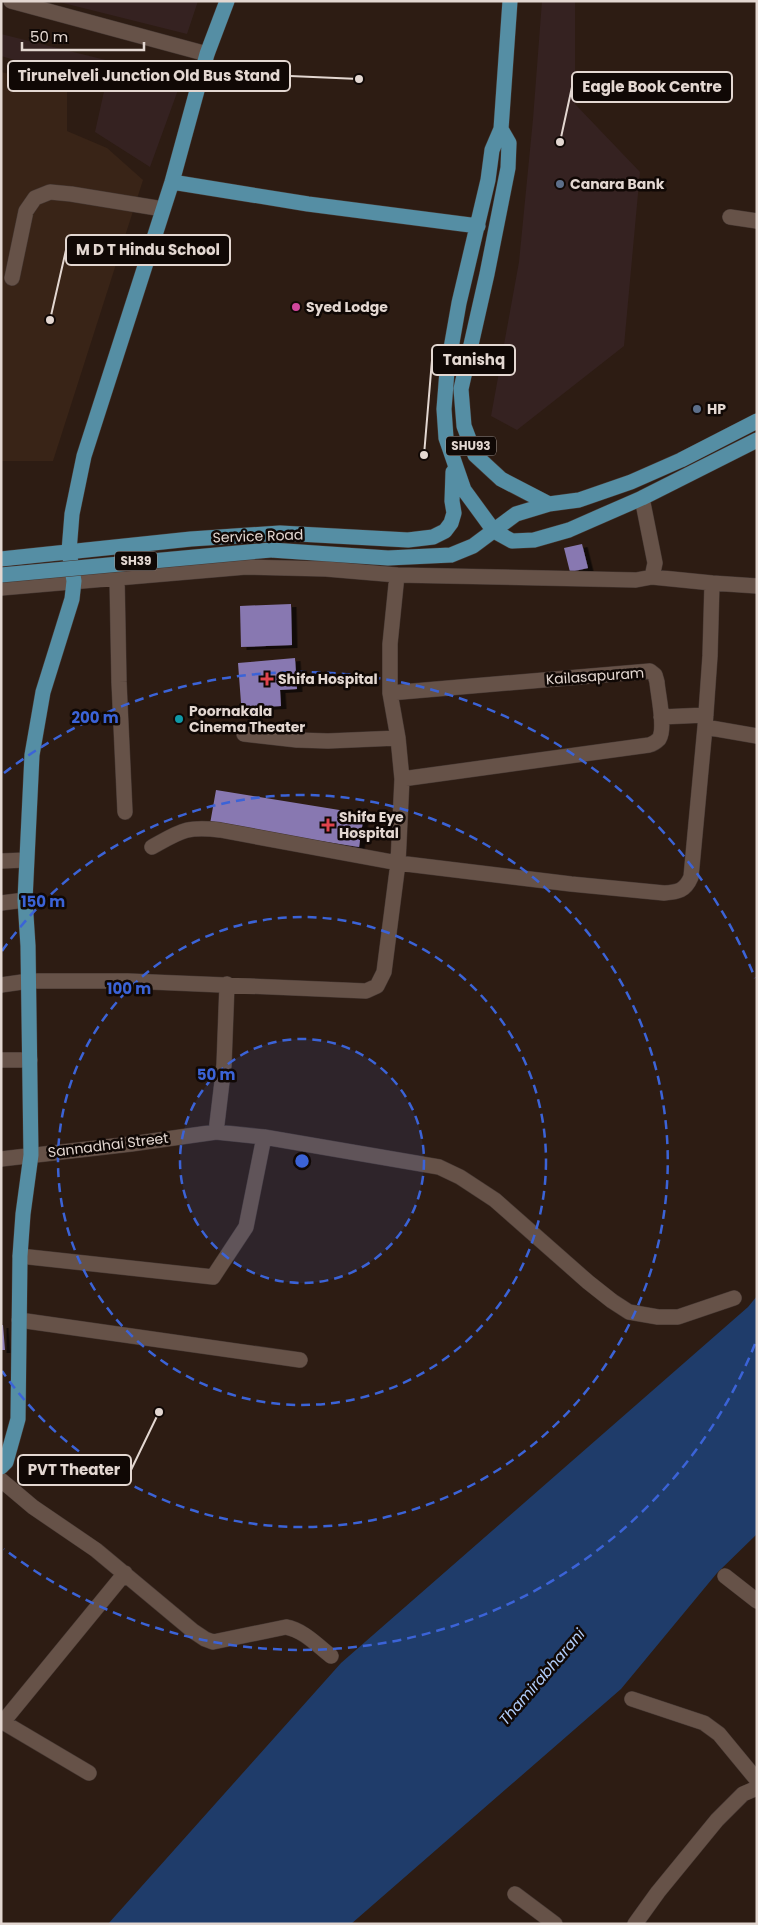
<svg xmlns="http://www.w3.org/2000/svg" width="758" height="1925" viewBox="0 0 758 1925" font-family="Poppins,sans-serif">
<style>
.commercial{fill:#352221}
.built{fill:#392417}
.water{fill:#1f3c6a}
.building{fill:#8878b1;filter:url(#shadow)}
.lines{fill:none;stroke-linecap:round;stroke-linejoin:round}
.minor-casing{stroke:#463833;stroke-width:16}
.major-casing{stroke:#463833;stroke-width:16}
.minor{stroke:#665248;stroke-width:15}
.major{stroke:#558ea4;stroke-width:15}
.major-bridge-casing{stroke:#463833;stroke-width:16;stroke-linecap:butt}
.major-bridge{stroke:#558ea4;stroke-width:15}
.ring{fill:none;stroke:#3b63d7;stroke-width:2.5;stroke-dasharray:9 6}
.service-dot{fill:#5c6f8a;stroke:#100805;stroke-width:2}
.hotel-dot{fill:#d1479c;stroke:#100805;stroke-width:2}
.health-dot{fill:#e0444e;stroke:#100805;stroke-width:2}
.culture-dot{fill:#0f9aa8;stroke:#100805;stroke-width:2}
.labels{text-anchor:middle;stroke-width:5;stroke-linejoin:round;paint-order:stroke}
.shield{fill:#100805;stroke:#a49994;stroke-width:1}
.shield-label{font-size:12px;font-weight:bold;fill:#e3d7d1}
.poi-label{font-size:14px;font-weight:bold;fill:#e3d7d1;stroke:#100805;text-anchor:start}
.street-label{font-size:14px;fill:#e3d7d1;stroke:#100805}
.water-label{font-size:15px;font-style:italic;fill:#b2cefb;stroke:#100805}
.centre{fill:#3b63d7;stroke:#100805;stroke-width:2.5}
.ring-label{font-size:15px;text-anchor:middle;font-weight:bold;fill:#3b63d7;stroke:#100805;stroke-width:5;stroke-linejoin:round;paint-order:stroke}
.leader{fill:none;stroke:#e3d7d1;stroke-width:2}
.callout-dot{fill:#e3d7d1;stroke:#100805;stroke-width:2}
.callout{fill:#100805;stroke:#e3d7d1;stroke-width:2}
.callout-label{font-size:15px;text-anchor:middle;font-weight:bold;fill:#e3d7d1}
</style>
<defs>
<filter id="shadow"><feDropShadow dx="5.5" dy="3" stdDeviation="0" flood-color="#0009"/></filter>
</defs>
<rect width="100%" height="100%" fill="#2d1c13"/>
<path class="commercial" d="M55,1h143l-11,33z
M542,1h33v103l65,68 -16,174 -107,84 -26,-14 28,-154 14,-143z
M1,34l181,45 -32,88 -55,-35 10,-45 -104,-31z"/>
<path class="built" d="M1,72l66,14v45l40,17 36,32 -90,281h-52z"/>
<path class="water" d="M757,1296v238l-40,39 -96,116 -270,235h-243l233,-261 407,-356z"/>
<path class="building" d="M582,544l6,24 -18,4 -6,-24z
M291,604l1,41 -51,2 -1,-41z
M295,658l2,31 -17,1 1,16 -19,1 1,8 -21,1 -4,-53z
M216,790l148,24 -5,33 -149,-23z
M1,1325h2l2,25h-4z"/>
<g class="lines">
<defs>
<path id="minor" d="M11,1l196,53
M730,217l27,4
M12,278l14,-67 9,-13 15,-6 21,2 92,15
M397,575l-7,69v49l8,45 4,41 -4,84 173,21 93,9c14,-1 21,-2 27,-16l14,-150 52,9
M117,577l2,105 6,130
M652,577l60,6
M1,588l245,-21 80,2 71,6 239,5 16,-3 3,-14 -13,-65
M390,693l260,-22 5,4 2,7c1,13 9,46 2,57 -3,3 -6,5 -10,6l-247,34
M661,717l45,-2
M705,727l5,-71 2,-73 45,3
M244,734l53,6 31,1 70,-3
M1,861l25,-1
M1,903l24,-3
M227,984l-3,81 -8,67 48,5 175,30 21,10 35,23 93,82 24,19 17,11 29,5h20l56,-19
M1,985l28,-4h99l238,10 11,-5 7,-14 14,-109 -178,-33c-34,-4 -39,1 -68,17
M1,1060h29
M1,1159l130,-15 85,-12
M20,1256l193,21 33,-50 18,-90
M19,1320l281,40
M1,1480l32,27 63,43 97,81 12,8 8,3 73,-15c17,3 31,18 45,29
M725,1576l32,25
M632,1699l72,24 15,11 38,46
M1,1721l88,52
M3,1722l122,-149
M515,1894l40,30
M635,1924l23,-32 59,-72 26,-26 14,-6"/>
<path id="major" d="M510,1l-9,128 -9,21 -4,30 -29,123 -12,68 -3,38 2,29 18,52 30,41 18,10 22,-1 35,-10 73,-32 115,-58
M501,129l8,14 -1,25 -21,106 -26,115 3,37 11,29 26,24 48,25 30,-4 52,-18 50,-22 76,-39
M172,182l136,22 170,22
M271,550l117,8 63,-3 22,-9 43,-32 33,-10
M1,559l190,-20 89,-6 128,7 25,-3 12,-6 6,-8 3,-10 -2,-12 1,-29
M1,1467l5,-5 12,-43 2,-163 3,-42 8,-59 -3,-209 -3,-46 7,-145 11,-63 29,-93 2,-18 -5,-30 3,-37 12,-58 88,-274 35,-128 20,-53"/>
</defs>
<use href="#minor" class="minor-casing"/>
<use href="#major" class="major-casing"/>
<use href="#minor" class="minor"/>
<use href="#major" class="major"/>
<defs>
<path id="major-bridge" d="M1,575l270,-25"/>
</defs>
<use href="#major-bridge" class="major-bridge-casing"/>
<use href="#major-bridge" class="major-bridge"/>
</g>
<circle cx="302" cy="1161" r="122" fill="#3b63d7" fill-opacity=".12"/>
<g class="ring">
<circle cx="302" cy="1161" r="122"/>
<circle cx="302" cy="1161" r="244"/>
<path d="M2 951A366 366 0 1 1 2 1371"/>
<path d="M755 1344A489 489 0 0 1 4 1549M4 773A489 489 0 0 1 755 978"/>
</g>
<g class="service-dot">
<circle cx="560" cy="184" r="5"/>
<circle cx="697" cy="409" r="5"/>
</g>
<circle class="hotel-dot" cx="296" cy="307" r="5"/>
<g class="health-dot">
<path d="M264.5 671.5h5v5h5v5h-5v5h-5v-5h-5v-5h5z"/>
<path d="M325.5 817.5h5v5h5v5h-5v5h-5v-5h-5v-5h5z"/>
</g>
<circle class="culture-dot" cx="179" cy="719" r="5"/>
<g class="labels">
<g class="shield">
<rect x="446" y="436.5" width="50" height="19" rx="4"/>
<rect x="115" y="551.5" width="42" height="19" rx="4"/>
</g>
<g class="shield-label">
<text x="471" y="450">SHU93</text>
<text x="136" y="565">SH39</text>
</g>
<g class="poi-label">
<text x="570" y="189">Canara Bank</text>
<text x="306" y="312">Syed Lodge</text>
<text x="707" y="414">HP</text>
<text x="278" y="684">Shifa Hospital</text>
<text x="189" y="716">Poornakala<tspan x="189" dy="16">Cinema Theater</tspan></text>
<text x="339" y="822">Shifa Eye<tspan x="339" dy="16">Hospital</tspan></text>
</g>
<g class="street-label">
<text transform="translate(258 536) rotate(-2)" y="5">Service Road</text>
<text transform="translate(595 676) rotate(-4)" y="5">Kailasapuram</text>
<text transform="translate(108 1145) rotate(-7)" y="5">Sannadhai Street</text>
</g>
<g class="water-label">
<text transform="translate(542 1677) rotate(-49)" y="5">Thamirabharani</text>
</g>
</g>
<circle cx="302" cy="1161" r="8" class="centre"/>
<g class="ring-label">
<text x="95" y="723">200 m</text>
<text x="43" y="907">150 m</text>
<text x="129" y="994">100 m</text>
<text x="216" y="1080">50 m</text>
</g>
<path class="leader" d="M359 79L290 76M560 142L572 87M50 320L66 250M424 455L432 360M159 1412L131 1470"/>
<g class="callout-dot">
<circle cx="359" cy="79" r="5"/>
<circle cx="560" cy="142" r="5"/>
<circle cx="50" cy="320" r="5"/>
<circle cx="424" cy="455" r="5"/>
<circle cx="159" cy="1412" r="5"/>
</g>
<g class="callout">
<rect x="8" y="61" width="282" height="30" rx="5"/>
<rect x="572" y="72" width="160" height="30" rx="5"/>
<rect x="66" y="235" width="164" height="30" rx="5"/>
<rect x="432" y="345" width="83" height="30" rx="5"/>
<rect x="18" y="1455" width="113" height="30" rx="5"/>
</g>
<g class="callout-label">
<text x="149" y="81">Tirunelveli Junction Old Bus Stand</text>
<text x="652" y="92">Eagle Book Centre</text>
<text x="148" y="255">M D T Hindu School</text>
<text x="474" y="365">Tanishq</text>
<text x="74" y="1475">PVT Theater</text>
</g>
<rect width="758" height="1925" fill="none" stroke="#e3d7d1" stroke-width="5"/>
<path d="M22 42v8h122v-8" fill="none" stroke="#e3d7d1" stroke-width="2.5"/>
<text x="30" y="42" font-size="15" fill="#e3d7d1" stroke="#100805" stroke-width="4" paint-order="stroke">50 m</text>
</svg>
